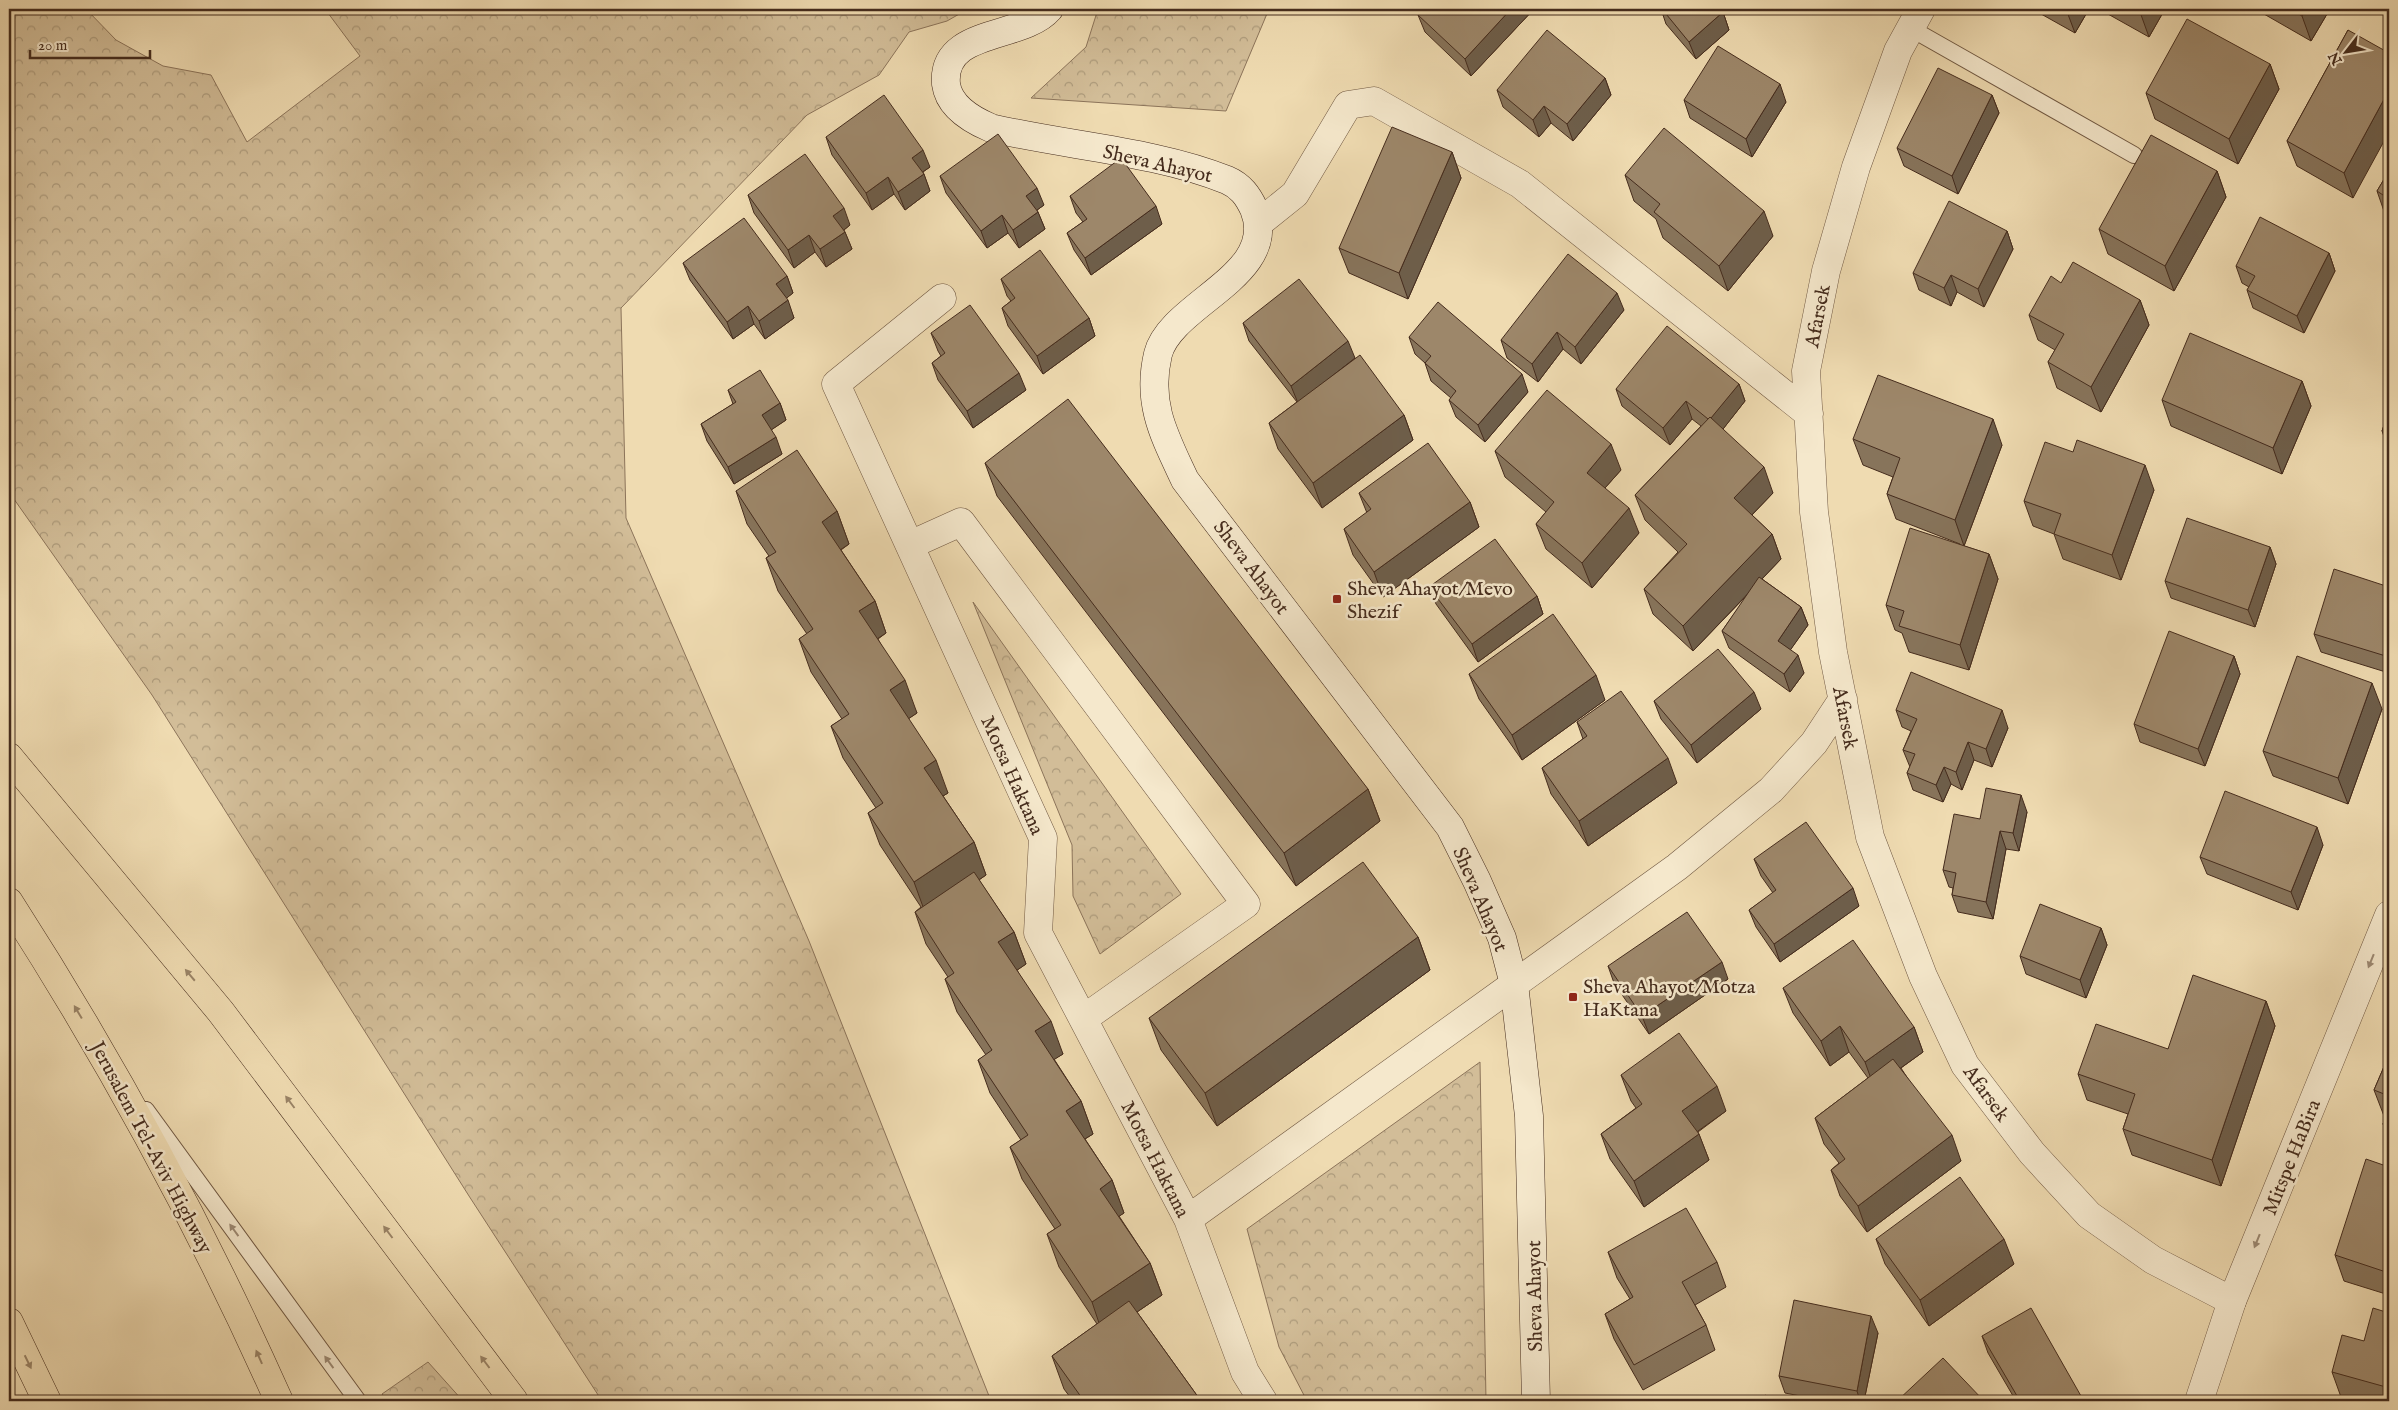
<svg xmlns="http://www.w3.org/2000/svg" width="2398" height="1410" viewBox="0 0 2398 1410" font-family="'IM FELL English',serif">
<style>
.forest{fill:url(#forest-crowns);stroke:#8c745a}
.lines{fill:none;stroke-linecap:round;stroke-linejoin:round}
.service-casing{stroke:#705842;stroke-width:18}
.minor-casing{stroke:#705842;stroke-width:29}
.tertiary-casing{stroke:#705842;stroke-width:29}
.secondary-casing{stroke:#452c1d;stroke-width:29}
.trunk-casing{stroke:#452c1d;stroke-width:29}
.service{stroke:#f5e8cc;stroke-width:16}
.minor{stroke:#f5e8cc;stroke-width:28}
.tertiary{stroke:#f5e8cc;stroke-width:28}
.secondary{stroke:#f5e8cc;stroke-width:28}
.trunk{stroke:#efdbb1;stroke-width:28}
.wall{fill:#87745b;stroke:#452c1d}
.shaded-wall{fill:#6e5e4a;stroke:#452c1d}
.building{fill:#9d876a;stroke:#452c1d}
.oneway{fill:#9d8a74}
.oneway2{fill:#9a8467}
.poi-dot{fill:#8f2418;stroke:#f5e8cc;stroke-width:2}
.labels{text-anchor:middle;stroke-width:5;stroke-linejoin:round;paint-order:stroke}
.street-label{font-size:20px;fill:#452c1d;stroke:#f5e8cc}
.poi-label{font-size:20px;fill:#452c1d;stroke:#f5e8cc;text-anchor:start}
</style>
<defs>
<pattern id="forest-crowns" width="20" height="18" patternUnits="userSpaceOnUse" patternTransform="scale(1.25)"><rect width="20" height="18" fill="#d2bd98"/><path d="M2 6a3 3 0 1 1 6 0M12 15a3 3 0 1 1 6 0" fill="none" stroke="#ac9a7b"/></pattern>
</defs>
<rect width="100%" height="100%" fill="#efdbb1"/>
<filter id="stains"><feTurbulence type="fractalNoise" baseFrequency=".004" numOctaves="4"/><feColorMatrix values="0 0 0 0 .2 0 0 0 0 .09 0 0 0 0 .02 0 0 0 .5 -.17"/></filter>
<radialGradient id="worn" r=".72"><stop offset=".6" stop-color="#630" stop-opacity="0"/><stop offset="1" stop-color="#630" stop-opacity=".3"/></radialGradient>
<path class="forest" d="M9,9h77l30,31 47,26 48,9 36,67 113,-86 -35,-47h643l-21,12 -38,11 -30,43 -72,40 -186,193 5,210 183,423 182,460h-389l-133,-205 -317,-501 -143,-203z
M1098,9h171l-43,102 -195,-13 55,-51z
M973,602l208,292 -81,60 -27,-58 -1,-51z
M1480,1062l6,339h-179l-28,-54 -32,-118z
M428,1362l35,39h-76l-5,-7z"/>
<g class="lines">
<defs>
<path id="service" d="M1910,28l224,127
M146,1110l212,291"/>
<path id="minor" d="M1921,9l-23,42 -42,116 -30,104 -20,100 8,141 19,140 37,185 53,139 42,89 67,88 57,62 64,45 79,41
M1259,223l36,-29 53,-89 26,-4 146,83 289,230
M942,298l-106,86 207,454 -5,95 150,286 57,153 18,29
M910,545l51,-23 285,382 -163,115
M1188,1219l489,-352 94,-77 43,-47 29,-44"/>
<path id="tertiary" d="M2199,1401l33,-100 157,-386"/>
<path id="secondary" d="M1049,9c-27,31 -108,19 -103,75 3,23 26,36 45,44 76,18 164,23 236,52 14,6 21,16 27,29 27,66 -83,94 -96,145 -12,50 7,83 27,126l265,347 27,54 25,57 12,46 15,132 7,285"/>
<path id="trunk" d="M9,757l212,255 293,389
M9,902c103,160 193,326 270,499
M9,1322l38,79"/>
</defs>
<use href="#service" class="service-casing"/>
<use href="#minor" class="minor-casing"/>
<use href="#tertiary" class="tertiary-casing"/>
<use href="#secondary" class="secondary-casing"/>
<use href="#trunk" class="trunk-casing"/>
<use href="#service" class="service"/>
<use href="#minor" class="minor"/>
<use href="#tertiary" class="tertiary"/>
<use href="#secondary" class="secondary"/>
<use href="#trunk" class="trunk"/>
</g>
<path class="wall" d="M1534,9l-63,67 -46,-44 -7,-17z
M1661,9h59l3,3 6,18 -33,29 -30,-35z
M2034,9h55l-14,24 -41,-23z
M2099,9h66l-16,28z
M2257,9h73l-19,32 -54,-31z
M2348,30l5,168 -56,-32 -10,-25z
M2270,64l9,25 -41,75 -83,-45 -9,-26z
M1605,78l6,17 -38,46 -22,-18 -12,14 -36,-30 -6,-17z
M1992,95l7,18 -41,81 -54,-28 -7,-18z
M1684,100l102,2 -34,55 -62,-39z
M826,137l104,30 -7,5 7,19 -25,19 -11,-16 -22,16 -40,-55z
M1452,152l9,26 -53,121 -59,-26 -10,-25z
M2217,171l9,26 -52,94 -66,-37 -9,-25z
M2389,171v48l-3,-2 -9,-26z
M1625,175l148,61 -45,55 -65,-53 -7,-19 -22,-18z
M940,176l104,29 -7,5 8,19 -26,19 -11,-15 -21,15 -41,-55z
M748,195l102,30 -6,5 8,19 -26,18 -11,-15 -21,16 -40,-55z
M1070,196l92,28 -71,51 -17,-25 -7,-17 16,-11 -7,-9z
M2007,231l6,18 -29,58 -27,-15 -6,14 -32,-16 -6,-17z
M2329,253l6,18 -31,62 -51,-25 -6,-18 2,-3 -7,-4 -6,-17z
M683,263l104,13 6,17 -7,5 8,20 -29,21 -11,-15 -21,15 -43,-59z
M1001,279l88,39 6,18 -52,38 -35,-48 -6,-18 9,-7 -4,-5z
M2061,283l79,17 9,25 -48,87 -44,-24 -9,-26 7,-12 -17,-10 -9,-25z
M1624,310l-43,54 -18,-15 -25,33 -31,-24 -6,-18z
M1243,323l112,35 -25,20 74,37 9,25 -91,68 -44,-59 -9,-26 28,-21 -48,-61z
M931,333l95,57 -53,38 -35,-48 -6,-17 9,-7 -3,-5z
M1409,337l119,55 -43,50 -29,-25 -7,-17 2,-2 -20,-17 -6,-18 -10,-9z
M2302,381l9,25 -29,68 -111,-48 -9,-26z
M1739,384l6,17 -22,28 50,64 -21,22 20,19 9,25 -19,20 39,28 7,18 -18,25 14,23 -14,19 -61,-44 -7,-17 27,-38 -56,58 -40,-37 -9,-25 34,-37 -33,-32 -10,-25 66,-69 -9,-7 -22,26 -48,-39 -6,-17z
M728,390l52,13 6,17 -15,10 11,24 -48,30 -27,-43 -6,-17 32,-20z
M2389,411v39l-7,-19z
M1853,439l149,6 -38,101 25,8 9,25 -29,91 -60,-18 -7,-19 -7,-3 -9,-25 74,-61 -64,-25 -9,-25 6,-17 -30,-12z
M1495,451l126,19 -16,18 34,45 -47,55 -46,-39 -10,-25 10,-12 -41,-35z
M2073,452l81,38 -33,90 -58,-21 -9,-25 -21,-8 -9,-25z
M985,463l383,326 12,32 -84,65 -299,-390z
M736,491l101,20 12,33 -8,6 34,51 11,32 -8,6 39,74 -9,6 40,74 -5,3 31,46 12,33 -7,5 35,52 12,32 -9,6 46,84 -9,5 27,42 12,33 -8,5 27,41 12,33 -5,3 31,47 12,32 -25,17 64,89h-128l-9,-12 -12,-33 45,-32 -38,-57 -12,-33 8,-5 -33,-50 -12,-32 11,-7 -31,-47 -12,-33 8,-5 -29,-43 -12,-33 3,-2 -22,-33 -11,-32 6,-5 -41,-62 -12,-32 8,-5 -33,-50 -12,-32 11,-7 -31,-47 -12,-33 8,-5 -29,-43 -12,-33 3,-2 -22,-32z
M1359,493l111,9 9,25 -96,70 -30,-42 -9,-26 23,-16z
M2270,547l6,17 -21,63 -84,-29 -6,-17z
M1429,587l108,9 6,18 -65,48 -42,-58z
M2389,587v86l-68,-21 -7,-18z
M2234,656l6,18 -35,92 -65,-24 -6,-18z
M1469,674l136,26 -83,60 -43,-61z
M1654,701l107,8 -64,54 -36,-44z
M2382,709l-34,95 -75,-28 -10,-25z
M1896,710l112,18 -16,39 -18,-7 -12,30 -11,-6 -8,18 -30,-12 -6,-17 3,-6 -7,-17 8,-19 -9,-4z
M1577,722l100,61 -89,63 -37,-52 -9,-26 41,-29z
M2027,812l-8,39 -13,-2 -13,70 -35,-7 -6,-17 1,-7 -4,-1 -6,-17 37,-51z
M2323,845l-25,65 -91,-36 -7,-17z
M1754,859l105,47 -79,56 -24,-35 -7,-17 24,-17 -12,-17z
M2101,928l6,17 -21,53 -60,-24 -6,-18z
M1418,937l12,33 -213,156 -56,-76 -12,-32z
M1608,966l120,13 -79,55 -35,-51z
M1783,988l131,39 9,25 -22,16 60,93 -94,71 -27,-36 -9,-26 8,-7 -15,-19 -9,-26 53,-40 -19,-26 -19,14 -37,-53z
M2266,1001l9,25 -54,160 -89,-31 -9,-26 5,-15 -41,-14 -9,-26 90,-25z
M2389,1055v87l-6,-18 3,-7 -2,-1 -10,-26z
M1621,1075l105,36 -28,21 11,28 -65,47 -34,-48 -9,-25 35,-26 -5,-7z
M2389,1167v128l-45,-14 -9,-26z
M1876,1239l138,25 -85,62 -44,-62z
M1608,1252l109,10 9,25 -31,18 11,20 9,25 -72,40 -29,-51 -9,-25 25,-15 -13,-21z
M2389,1313v88h-33l-15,-4 -9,-25 32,-31z
M1878,1333l-14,68h-38l-41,-8 -6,-17z
M1982,1336l99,60 2,5h-67l-28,-48z"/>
<path class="shaded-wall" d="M1511,9h23l-63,67 -6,-17z
M1812,9h6l-5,4z
M2066,9h23l-14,24z
M2141,9h24l-16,28 -9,-25z
M2306,9h24l-19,32 -9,-25z
M1723,12l6,18 -33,29 -7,-17z
M2270,64l9,25 -41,75 -9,-25z
M1605,78l6,17 -38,46 -6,-17z
M1780,84l6,18 -34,55 -6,-18z
M2389,90v42l-36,66 -9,-25z
M1992,95l7,18 -41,81 -6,-18z
M1544,106l7,17 -12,14 -6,-17z
M923,150l7,17 -12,8 -6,-17z
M1452,152l9,26 -53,121 -9,-26z
M2217,171l9,26 -52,94 -9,-25z
M924,174l6,17 -25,19 -7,-18z
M888,177l6,17 -22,16 -6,-17z
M1037,188l7,17 -11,8 -7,-17z
M1156,206l6,18 -71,51 -6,-17z
M844,208l6,17 -10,8 -7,-17z
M1764,211l9,25 -45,55 -9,-25z
M1038,212l7,17 -26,19 -6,-18z
M1002,215l6,18 -21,15 -6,-17z
M2007,231l6,18 -29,58 -6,-18z
M845,232l7,17 -26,18 -6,-18z
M809,235l6,17 -21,16 -6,-18z
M2329,253l6,18 -31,62 -7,-17z
M1951,275l6,17 -6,14 -7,-18z
M787,276l6,17 -10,8 -7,-17z
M1617,293l7,17 -43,54 -6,-17z
M788,300l6,18 -29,21 -6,-18z
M2140,300l9,25 -48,87 -10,-25z
M748,306l6,18 -21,15 -6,-17z
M1089,318l6,18 -52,38 -6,-18z
M1557,332l6,17 -25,33 -6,-18z
M1348,341l7,17 -57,45 -7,-17z
M1019,373l7,17 -53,38 -6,-17z
M1522,374l6,18 -43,50 -7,-17z
M2302,381l9,25 -29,68 -9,-26z
M1739,384l6,17 -29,37 -7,-18z
M1686,401l6,18 -22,26 -7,-17z
M780,403l6,17 -18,12 -6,-17z
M1404,415l9,25 -91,68 -9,-25z
M1993,419l9,26 -38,101 -9,-26z
M776,437l6,17 -48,30 -6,-17z
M1611,444l10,26 -25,28 -9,-25z
M2145,465l9,25 -33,90 -9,-25z
M1764,467l9,26 -30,31 -9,-26z
M1470,502l9,25 -96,70 -9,-25z
M1629,508l10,25 -47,55 -10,-25z
M837,511l12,33 -15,10 -12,-32z
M1772,534l9,25 -88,92 -10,-25z
M2270,547l6,17 -21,63 -7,-17z
M1989,554l9,25 -29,91 -9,-25z
M1537,596l6,18 -65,48 -6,-18z
M875,601l11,32 -15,10 -12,-32z
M1801,607l7,18 -24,34 -6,-18z
M1798,655l6,18 -14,19 -6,-18z
M2234,656l6,18 -35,92 -7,-17z
M1596,675l9,25 -83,60 -10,-25z
M905,680l12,33 -15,10 -12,-33z
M2372,683l10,26 -34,95 -10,-26z
M1754,692l7,17 -64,54 -6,-18z
M2002,710l6,18 -16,39 -6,-18z
M1968,742l6,18 -12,30 -6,-18z
M1668,758l9,25 -89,63 -9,-25z
M936,760l12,33 -12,7 -12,-32z
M1944,767l7,17 -8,18 -7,-17z
M1368,789l12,32 -84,65 -12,-33z
M2021,795l6,17 -8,39 -6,-18z
M2317,827l6,18 -25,65 -7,-18z
M2000,831l6,18 -13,70 -7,-17z
M974,842l12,33 -60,40 -12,-33z
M1853,888l6,18 -79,56 -6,-18z
M2101,928l6,17 -21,53 -6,-18z
M1014,932l12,32 -16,11 -12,-33z
M1418,937l12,33 -213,156 -12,-33z
M1722,962l6,17 -79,55 -7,-18z
M2266,1001l9,25 -54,160 -9,-26z
M1051,1021l12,33 -16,10 -12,-33z
M1840,1026l9,26 -19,14 -9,-25z
M1914,1027l9,25 -49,35 -9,-25z
M1717,1086l9,25 -35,25 -9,-25z
M1081,1101l12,33 -15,9 -12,-32z
M1699,1134l10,26 -65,47 -10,-26z
M1952,1135l9,26 -94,71 -9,-26z
M1112,1180l12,33 -12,8 -12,-32z
M2004,1239l10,25 -85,62 -9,-26z
M1150,1263l12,32 -59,40 -11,-33z
M1871,1316l7,17 -14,68h-4l-3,-10z"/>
<path class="building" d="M1424,9h87l-46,50 -47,-44z
M1662,9h58l3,3 -34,30z
M2134,9h7l-1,3z
M2290,9h16l-4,7z
M2187,19l83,45 -41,75 -83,-46z
M1547,30l58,48 -38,46 -23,-18 -11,14 -36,-30z
M2348,30l41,23v37l-45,83 -57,-32z
M1718,46l62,38 -34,55 -62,-39z
M1938,68l54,27 -40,81 -55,-28z
M884,95l39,55 -11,8 12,16 -26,18 -10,-15 -22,16 -40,-56z
M1392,127l60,25 -53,121 -60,-25z
M1664,128l100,83 -45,55 -65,-54 6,-8 -35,-29z
M998,134l39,54 -11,8 12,16 -25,18 -11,-15 -21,16 -41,-55z
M2151,135l66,36 -52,95 -66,-37z
M805,154l39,54 -11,8 12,16 -25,17 -11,-14 -21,15 -40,-55z
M1121,158l35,48 -71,52 -18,-25 20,-14 -17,-23z
M2389,171v28l-12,-8z
M1949,201l58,30 -29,58 -27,-14 -7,13 -31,-15z
M2260,217l69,36 -32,63 -50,-26 8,-14 -19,-10z
M744,218l43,58 -11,8 12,16 -29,21 -11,-15 -21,16 -44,-59z
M1040,250l49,68 -52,38 -35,-48 13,-10 -14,-19z
M1568,254l49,39 -42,54 -18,-15 -25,32 -31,-24z
M2073,262l67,38 -49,87 -43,-25 16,-28 -35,-19 22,-39 10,7z
M1299,279l49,62 -57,45 -48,-63z
M1438,302l84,72 -44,51 -29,-25 7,-9 -31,-28 6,-7 -22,-19z
M970,305l49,68 -52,38 -35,-48 13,-10 -14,-20z
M1667,326l72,58 -28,34 -1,-1 -2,2 -22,-18 -23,27 -47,-39z
M2190,333l112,48 -29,67 -111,-48z
M1360,355l44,60 -91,68 -44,-60z
M760,370l20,33 -18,12 14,22 -48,30 -27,-43 35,-22 -8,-12z
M1878,375l115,44 -38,101 -68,-26 13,-36 -47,-19z
M1547,390l64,54 -24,29 42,35 -47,55 -46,-39 18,-22 -59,-51z
M1068,399l300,390 -84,64 -299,-390z
M2389,411v22l-7,-2z
M1710,417l54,50 -30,31 38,36 -89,92 -39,-37 43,-45 -52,-49z
M2077,440l68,25 -33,90 -58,-21 7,-20 -37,-13 21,-59 28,10z
M1428,443l42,59 -96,70 -30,-43 27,-20 -12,-16z
M797,450l40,61 -15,11 53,79 -16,10 46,69 -15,10 46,70 -12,8 50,74 -60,40 -46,-69 15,-10 -52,-77 18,-12 -50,-75 14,-10 -47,-71 10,-6 -40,-61z
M2187,518l83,29 -22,63 -83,-29z
M1910,528l79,26 -29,91 -61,-19 5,-15 -18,-6z
M1495,539l42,57 -65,48 -43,-57z
M2334,569l55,18v70l-75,-23z
M1759,577l42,30 -23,34 20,14 -14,19 -62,-43z
M1553,614l43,61 -84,60 -43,-61z
M2169,631l65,25 -36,93 -64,-25z
M1718,649l36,43 -63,53 -37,-44z
M2297,656l75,27 -34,95 -75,-27z
M1911,672l91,38 -16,39 -18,-7 -12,30 -12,-5 -8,18 -29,-12 8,-19 -12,-4 14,-31 -21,-9z
M1621,691l47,67 -89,63 -37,-53 45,-32 -10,-14z
M1986,788l35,7 -8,38 -13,-2 -14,71 -34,-7 4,-22 -13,-3 11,-56 26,5z
M2225,791l92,36 -26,65 -91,-35z
M1806,822l47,66 -79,56 -25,-34 27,-20 -22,-31z
M1363,862l55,75 -213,156 -56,-75z
M974,872l40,60 -16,10 53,79 -16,10 46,70 -15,10 46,69 -12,9 50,74 -58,39 -45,-68 14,-9 -51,-78 18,-12 -50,-75 14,-10 -47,-71 9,-6 -39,-61z
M2040,904l61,24 -21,52 -60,-24z
M1687,912l35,50 -80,54 -34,-50z
M1853,940l61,87 -49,35 -25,-36 -19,15 -38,-53z
M2193,975l73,26 -54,159 -89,-31 12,-35 -57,-20 18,-50 72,25z
M1679,1033l38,53 -35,25 17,23 -65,47 -33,-47 41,-30 -21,-29z
M2389,1055v41l-15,-6z
M1893,1059l59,76 -94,71 -27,-36 14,-11 -30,-41z
M2389,1108v19l-6,-3z
M2366,1159l23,8v106l-54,-18z
M1960,1177l44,62 -84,61 -44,-61z
M1686,1208l31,54 -35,20 24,43 -72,40 -29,-51 28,-17 -25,-45z
M1794,1300l77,16 -14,75 -78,-15z
M1129,1301l72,100h-117l-32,-45z
M2031,1308l50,88 -10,5h-51l-38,-65z
M2373,1308l16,5v88h-7l4,-14 -54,-15 10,-37 22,6z
M1943,1358l41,43h-87z
M1766,1395l4,6h-14z"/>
<defs><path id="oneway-solid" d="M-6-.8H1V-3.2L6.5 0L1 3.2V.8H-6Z" transform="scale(1.25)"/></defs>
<g class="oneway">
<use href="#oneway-solid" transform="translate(2371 961) rotate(112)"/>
<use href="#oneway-solid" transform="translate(234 1230) rotate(-126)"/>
<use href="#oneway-solid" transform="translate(2257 1241) rotate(112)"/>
<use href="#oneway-solid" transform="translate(329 1362) rotate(-126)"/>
</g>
<g class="oneway2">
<use href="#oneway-solid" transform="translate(190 975) rotate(-130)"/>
<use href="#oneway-solid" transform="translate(78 1012) rotate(-121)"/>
<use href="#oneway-solid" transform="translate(290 1102) rotate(-127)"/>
<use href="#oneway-solid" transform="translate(388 1232) rotate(-127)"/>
<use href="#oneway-solid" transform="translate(259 1357) rotate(-114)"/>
<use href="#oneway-solid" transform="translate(28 1362) rotate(64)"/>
<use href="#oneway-solid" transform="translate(485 1362) rotate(-127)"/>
</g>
<g class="poi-dot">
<rect x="1332" y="594" width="10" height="10" rx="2.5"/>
<rect x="1568" y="992" width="10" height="10" rx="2.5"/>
</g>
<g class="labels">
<g class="street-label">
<text transform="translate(1158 163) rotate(13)" y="7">Sheva Ahayot</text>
<text transform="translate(1817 316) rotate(-79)" y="7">Afarsek</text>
<text transform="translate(1252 567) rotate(53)" y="7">Sheva Ahayot</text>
<text transform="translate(1846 718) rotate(79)" y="7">Afarsek</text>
<text transform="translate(1013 775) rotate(66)" y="7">Motsa Haktana</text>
<text transform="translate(1481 899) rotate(67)" y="7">Sheva Ahayot</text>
<text transform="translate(1987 1093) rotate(54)" y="7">Afarsek</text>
<text transform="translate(152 1147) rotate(62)" y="7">Jerusalem Tel-Aviv Highway</text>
<text transform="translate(2291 1157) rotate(-68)" y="7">Mitspe HaBira</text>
<text transform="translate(1156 1159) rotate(63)" y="7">Motsa Haktana</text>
<text transform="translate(1534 1296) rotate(-91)" y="7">Sheva Ahayot</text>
</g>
<g class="poi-label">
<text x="1347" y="595">Sheva Ahayot/Mevo<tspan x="1347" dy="23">Shezif</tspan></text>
<text x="1583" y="993">Sheva Ahayot/Motza<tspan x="1583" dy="23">HaKtana</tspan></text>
</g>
</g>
<rect width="2398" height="1410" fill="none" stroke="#efdbb1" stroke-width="30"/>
<rect x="10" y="10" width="2378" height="1390" fill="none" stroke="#452c1d" stroke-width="2.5"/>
<rect x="15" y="15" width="2368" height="1380" fill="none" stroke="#452c1d"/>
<g transform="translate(2346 52) rotate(239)" stroke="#f5e8cc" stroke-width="4" paint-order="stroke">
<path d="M0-4L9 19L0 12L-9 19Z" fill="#452c1d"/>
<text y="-8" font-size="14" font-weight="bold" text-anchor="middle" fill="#452c1d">N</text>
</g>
<path d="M30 50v8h120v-8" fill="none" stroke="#452c1d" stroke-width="2.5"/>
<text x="38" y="50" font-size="15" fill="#452c1d" stroke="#f5e8cc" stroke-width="4" paint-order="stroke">20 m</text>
<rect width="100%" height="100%" filter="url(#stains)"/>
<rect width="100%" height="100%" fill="url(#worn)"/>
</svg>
